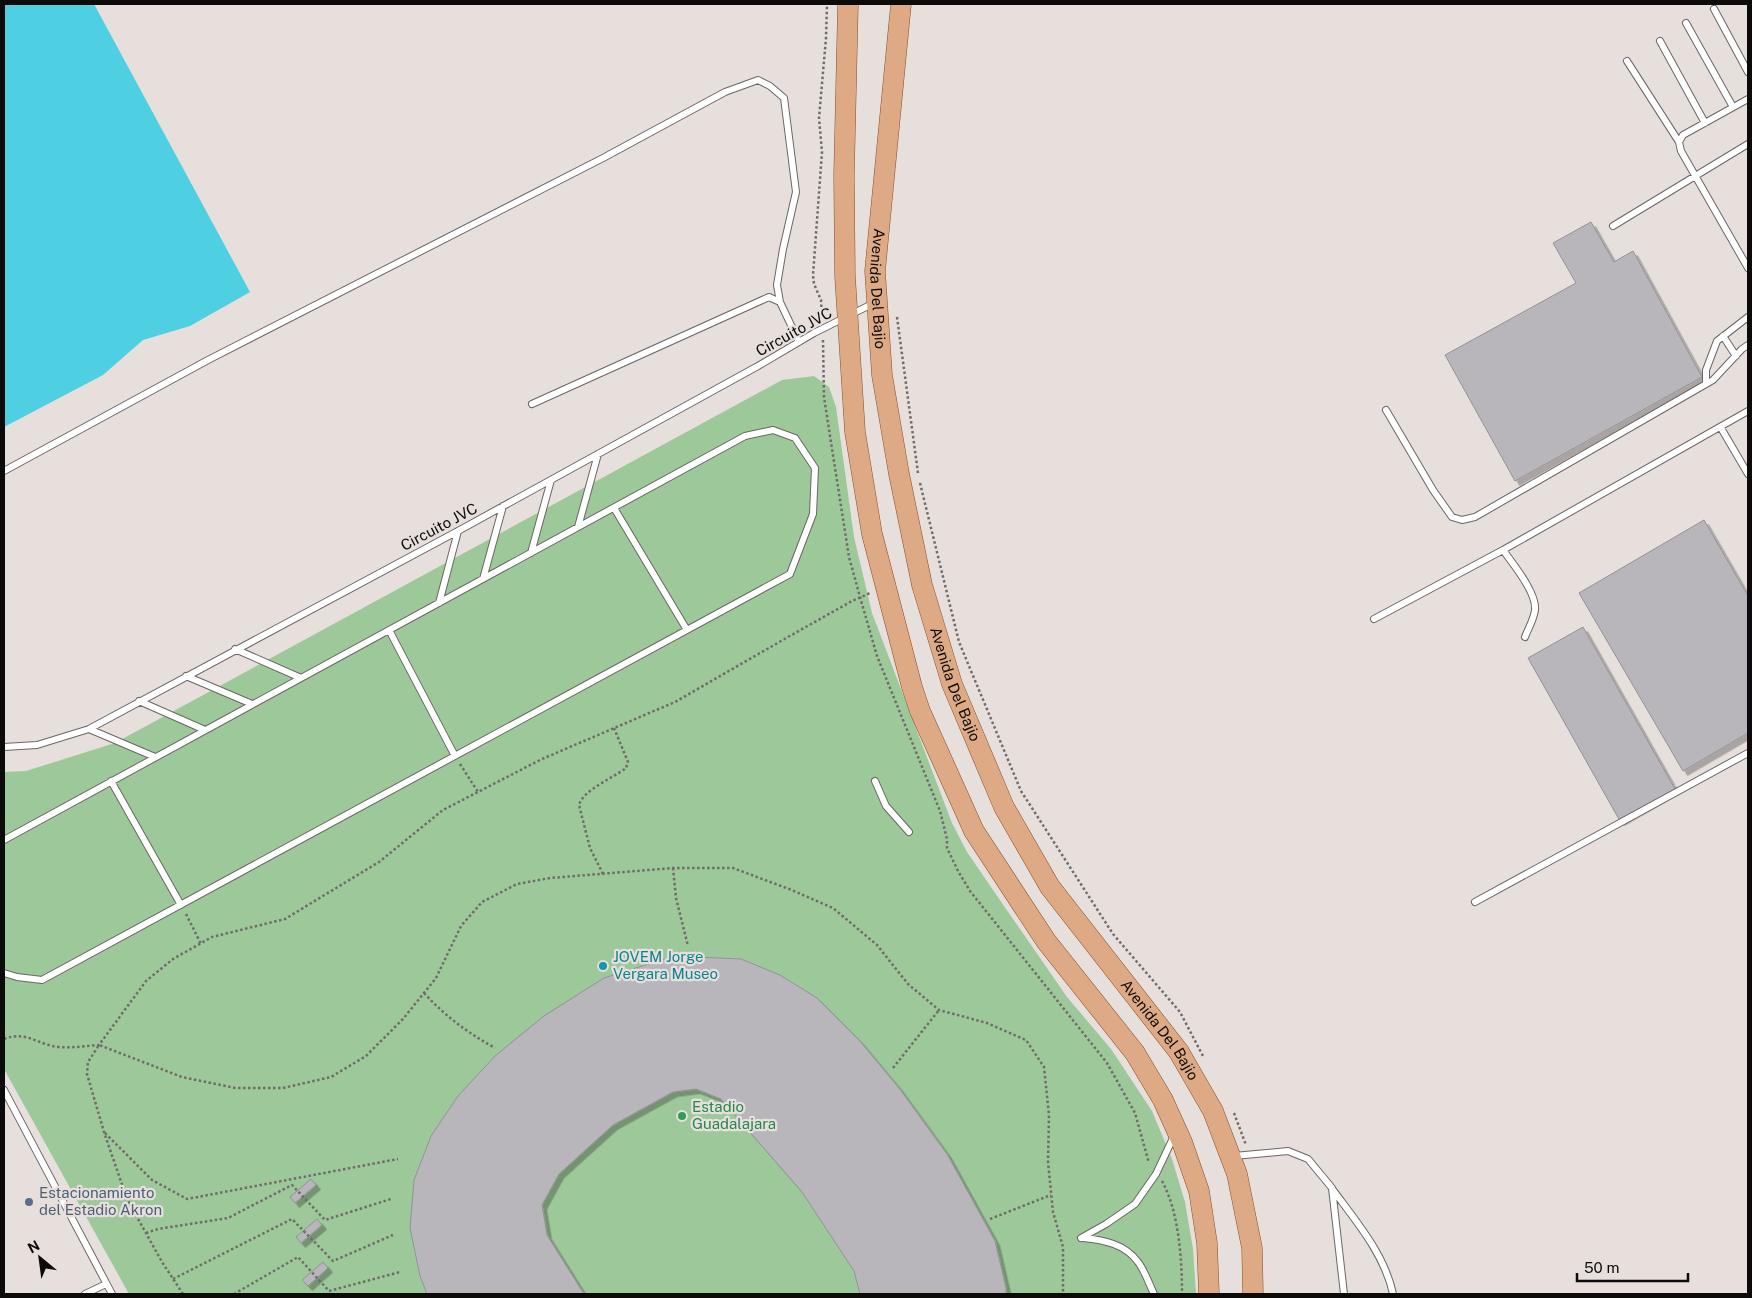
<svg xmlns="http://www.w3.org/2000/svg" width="1752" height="1298" viewBox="0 0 1752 1298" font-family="'Public Sans',sans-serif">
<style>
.green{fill:#9dc89a}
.water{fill:#4fcfe2}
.building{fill:#b8b5bb;stroke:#949197;filter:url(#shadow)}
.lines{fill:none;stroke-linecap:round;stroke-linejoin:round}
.lane-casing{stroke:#6c6664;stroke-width:8}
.primary-casing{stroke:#874d25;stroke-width:21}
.path{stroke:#706c6a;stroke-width:2.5;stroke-dasharray:2.5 2.5;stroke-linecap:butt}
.lane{stroke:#fff;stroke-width:6}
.primary{stroke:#deaa85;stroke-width:20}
.culture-dot{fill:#0f9aa8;stroke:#e6dfdc;stroke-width:2}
.leisure-dot{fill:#2e9e5b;stroke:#e6dfdc;stroke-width:2}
.service-dot{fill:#5c6f8a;stroke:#e6dfdc;stroke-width:2}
.labels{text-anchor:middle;stroke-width:4.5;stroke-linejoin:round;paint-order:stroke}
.street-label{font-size:15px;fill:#0d0b0a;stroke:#e6dfdc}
.culture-label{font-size:15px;fill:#0d838f;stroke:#e6dfdc;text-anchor:start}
.leisure-label{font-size:15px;fill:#27864d;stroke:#e6dfdc;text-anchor:start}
.service-label{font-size:15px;fill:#4e5e75;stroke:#e6dfdc;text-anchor:start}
</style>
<defs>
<filter id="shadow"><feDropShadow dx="4.5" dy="4.5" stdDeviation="0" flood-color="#0004"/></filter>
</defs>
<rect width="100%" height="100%" fill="#e6dfdc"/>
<path class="green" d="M814,376l15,11 7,20 18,130 18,76 80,210 15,29 37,54 63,91 44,52 41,62 20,48 13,43 8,47 3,45h-1067l-125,-225v-297l22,-1 89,-28 667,-363z"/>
<path class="water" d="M4,4h90l156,288 -60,34 -47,14 -40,35 -99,52z"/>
<path class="building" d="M1591,222l23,40 19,-11 69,126 -187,104 -70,-126 131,-72 -23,-40z
M1704,520l44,76v137l-65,38 -104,-178z
M1583,627l92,162 -55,32 -92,-163z
M674,956l67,3 39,16 37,23 42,42 40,48 48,66 48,87 11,47v6h-146l-6,-23 -52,-79 -81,-93 -25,-10 -23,3 -60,33 -54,49 -17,31 5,30 37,59h-157l-7,-18 -10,-48 4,-48 17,-44 27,-40 37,-40 49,-40 60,-38z
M311,1179l5,6 -21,18 -5,-6z
M317,1219l5,6 -21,18 -5,-6z
M323,1262l5,6 -20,18 -6,-6z"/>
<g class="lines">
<defs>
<path id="lane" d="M1714,9l34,63
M1686,23l47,84
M1660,41l45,82
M1627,61l52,81
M1748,99l-65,36 -4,7 2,9 67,117
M1613,226l135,-82
M1723,336l13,20
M1706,384v-14l11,-29 31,-24
M532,404l237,-107 11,5 19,40
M1386,410l47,80 19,27 10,3 13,-3 238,-137 29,-31 6,-4
M1721,428l27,46
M4,471l204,-111 395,-202 122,-66 33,-12 12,6 14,12 12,94 -13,57 -6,36 3,17
M614,508l73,122
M578,527l20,-73
M1503,550c10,14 34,43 32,60 -1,9 -7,19 -10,27
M531,553l20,-73
M483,579l20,-73
M439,603l19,-72
M1374,619l129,-69 245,-139
M389,630l66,126
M235,649l66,29
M186,676l66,28
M139,701l66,29
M89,729l66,28
M4,747l33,-2 52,-16 369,-198 300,-165 56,-33 60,-30
M111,781l70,124
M875,781l11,25 23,26
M4,840l741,-404 28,-6 22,8 20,30 -2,46 -23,60 -748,406 -25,-3 -13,-4
M1475,902l273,-149
M4,1090l108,204
M1234,1156l54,-5 20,8 24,29 12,106
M1333,1190c23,31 52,65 60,104
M1081,1238l25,-14 29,-20 21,-30 18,-38
M1083,1238c21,2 42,6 55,24 7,9 11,22 16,32
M85,1294l21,-10"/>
<g id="primary">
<path d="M848,4l-4,171 1,101 10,156 17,102 40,153 8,24 54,120 72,110 89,112 28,47 19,42 17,49 8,52 2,51"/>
<path id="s1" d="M901,4l-26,267 7,104 17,99 23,111 30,99 52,123 46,80 129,165 34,59 24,63 15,74 1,46"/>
</g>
</defs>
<use href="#lane" class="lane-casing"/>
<use href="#primary" class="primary-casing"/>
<path class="path" d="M822,317l-1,-17 -7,-16 -1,-9 9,-123 -3,-34 7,-80 1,-34
M897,317l21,156
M823,340l1,57 6,39 19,121 11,40 17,59 63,155 7,28v9l11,23 12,20 137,172 28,50 14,50
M920,483l39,159 62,149 92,143 67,78 24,46
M460,764l18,28
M673,868l3,30 12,48
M603,874l-13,-26 -11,-43c4,-15 34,-27 47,-37l2,-6 -14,-34
M186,914l15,30
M424,993c21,23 44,40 71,55
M4,1039c23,-9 35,7 56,8 13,1 26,-1 39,-2l47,-64 27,-22 39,-22 73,-18 94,-57 64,-52 99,-51 133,-57 113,-65 64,-36 18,-8
M893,1068l46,-58
M1234,1113l12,32
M105,1133l47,47 35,19 211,-40
M1162,1181c17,31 20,78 20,113
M990,1219l61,-24
M146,1233l12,-4 70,-11 64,-33 33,35 66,-21
M173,1279l119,-60 41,42 60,-26
M183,1294l-21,-32 -35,-63 -23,-67 -17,-58 1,-12 11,-17 83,32 53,11h48l48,-11 35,-21 37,-37 33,-41 25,-52 21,-24 35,-18 33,-6 123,-10h60l56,21 44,19 44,37 31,39 31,26 48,13 39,17 18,27 5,48 -1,47 5,50 10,35v47
M234,1294l64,-37 31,34 71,-19"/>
<use href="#lane" class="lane"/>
<use href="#primary" class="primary"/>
</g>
<circle class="culture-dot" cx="603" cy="966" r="5"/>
<circle class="leisure-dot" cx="682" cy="1116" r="5"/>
<circle class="service-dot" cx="29" cy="1202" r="5"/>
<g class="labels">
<g class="street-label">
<text dy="5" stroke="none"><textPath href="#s1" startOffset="286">Avenida Del Bajio</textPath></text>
<text transform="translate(794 332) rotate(-29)" y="5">Circuito JVC</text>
<text transform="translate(439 527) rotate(-28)" y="5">Circuito JVC</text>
<text dy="5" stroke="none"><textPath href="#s1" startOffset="691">Avenida Del Bajio</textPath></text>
<text dy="5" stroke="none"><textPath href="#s1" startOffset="1096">Avenida Del Bajio</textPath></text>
</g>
<g class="culture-label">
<text x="613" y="962">JOVEM Jorge<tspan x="613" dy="17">Vergara Museo</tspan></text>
</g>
<g class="leisure-label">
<text x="692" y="1112">Estadio<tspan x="692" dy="17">Guadalajara</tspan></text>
</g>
<g class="service-label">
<text x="39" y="1198">Estacionamiento<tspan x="39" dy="17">del Estadio Akron</tspan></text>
</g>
</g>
<rect width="1752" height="1298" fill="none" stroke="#0d0b0a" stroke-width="10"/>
<g transform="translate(40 1258) rotate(331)" stroke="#e6dfdc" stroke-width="4" paint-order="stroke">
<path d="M0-4L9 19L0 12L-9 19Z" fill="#0d0b0a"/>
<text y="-8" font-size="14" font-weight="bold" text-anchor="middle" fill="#0d0b0a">N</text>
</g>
<path d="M1577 1273v8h111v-8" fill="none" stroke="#0d0b0a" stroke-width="2.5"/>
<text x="1584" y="1273" font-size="15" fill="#0d0b0a" stroke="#e6dfdc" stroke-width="4" paint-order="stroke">50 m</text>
</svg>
